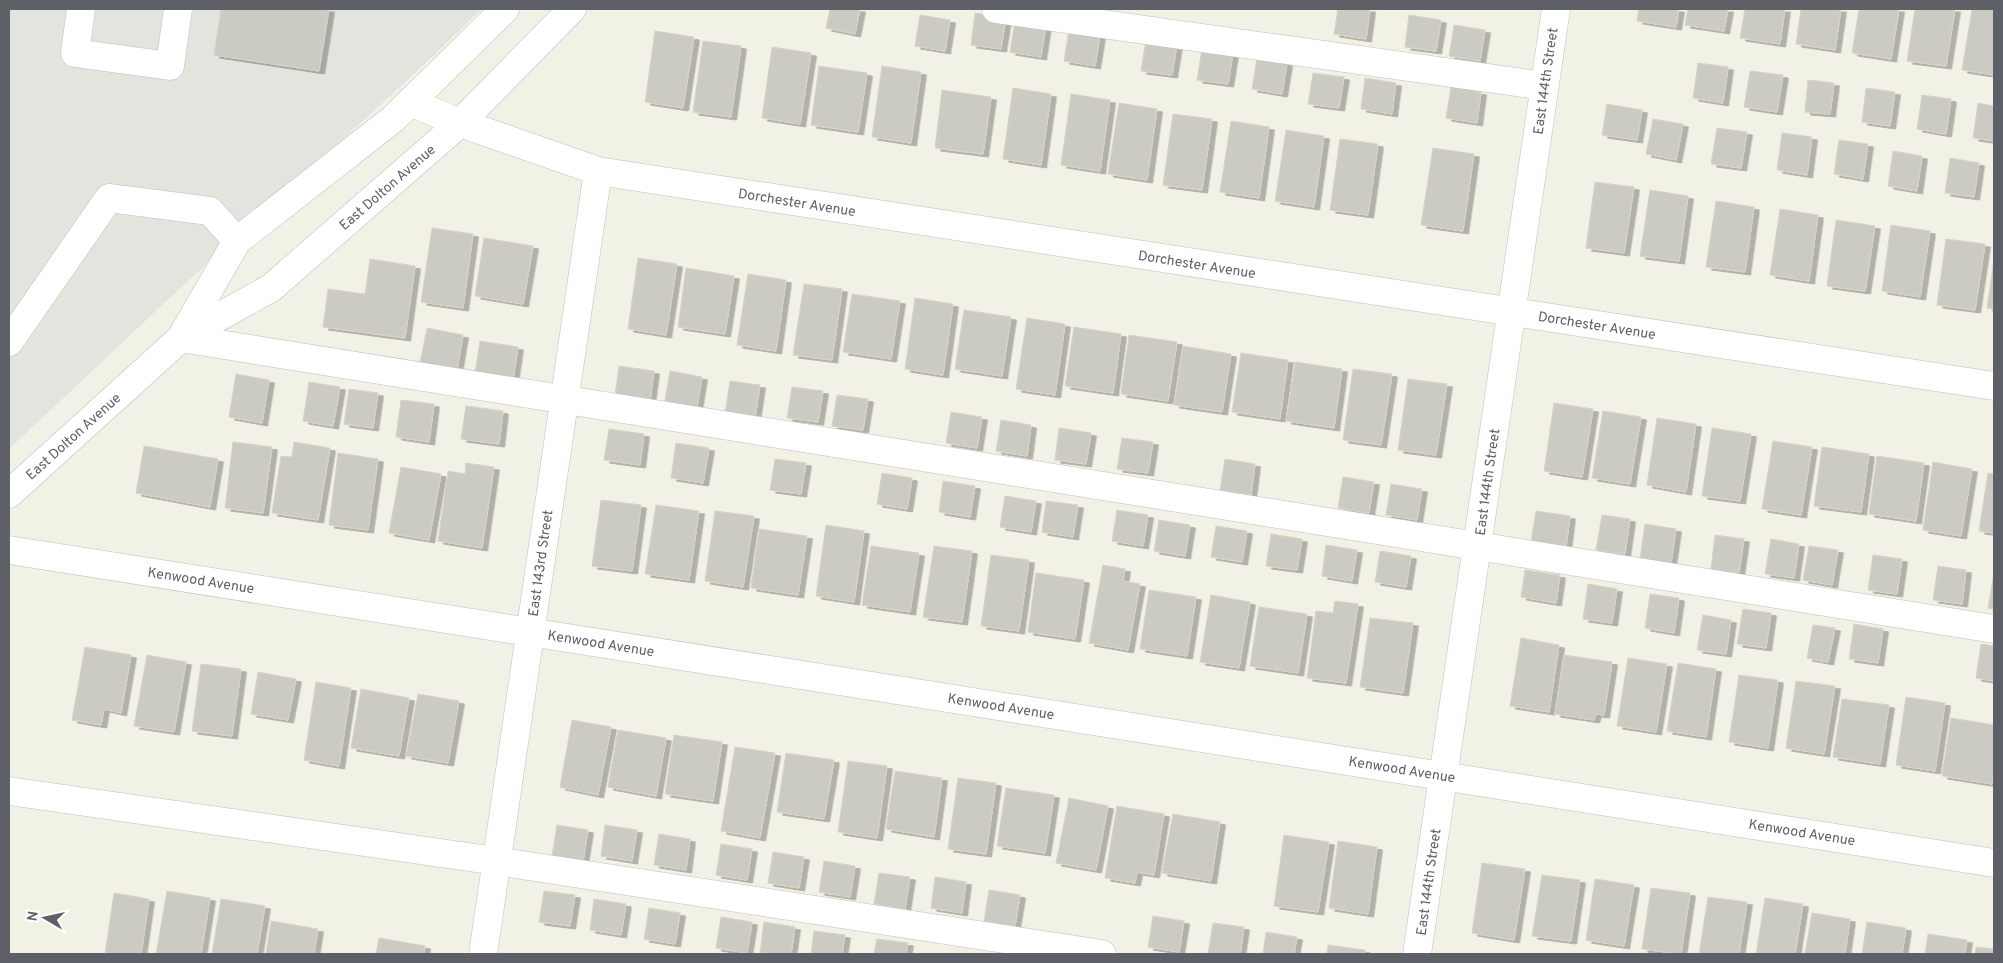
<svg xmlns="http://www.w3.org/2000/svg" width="2003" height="963" viewBox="0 0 2003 963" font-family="Overpass,sans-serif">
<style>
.industrial{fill:#e4e4de}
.building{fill:#cccbc3;stroke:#d6d4c4;filter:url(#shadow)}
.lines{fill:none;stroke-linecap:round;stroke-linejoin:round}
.minor-casing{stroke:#bebec5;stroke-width:29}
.minor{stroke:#fff;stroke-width:28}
.labels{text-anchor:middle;stroke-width:4;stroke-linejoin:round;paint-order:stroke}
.street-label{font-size:14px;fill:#5e6067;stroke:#fff}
</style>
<defs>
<filter id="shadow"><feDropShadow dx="5.5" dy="3" stdDeviation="0" flood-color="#0004"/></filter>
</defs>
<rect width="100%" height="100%" fill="#f1f1e6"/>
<path class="industrial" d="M9,9h472l-53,52 -238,218 -181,170z"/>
<path class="building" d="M221,9h108l-10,62 -105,-16z
M830,9h30l-5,25 -29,-6z
M1338,9h32l-4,30 -32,-5z
M1639,9h40l-3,18 -39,-6z
M1688,9h40l-4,22 -39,-6z
M1745,9h40l-5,35 -40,-6z
M1801,9h40l-6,41 -39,-6z
M1859,9h40l-8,50 -39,-6z
M1915,9h40l-9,57 -39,-5z
M1972,9h22v66l-32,-5z
M975,13l31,5 -5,31 -30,-4z
M920,15l30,5 -5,31 -30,-5z
M1409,15l32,5 -5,31 -31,-4z
M1015,21l31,4 -5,32 -31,-5z
M1454,25l31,5 -5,31 -31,-5z
M1069,30l31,5 -5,31 -31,-5z
M655,31l39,6 -11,71 -38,-6z
M1146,40l31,4 -5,31 -31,-4z
M703,41l38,5 -10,71 -38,-5z
M772,47l39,6 -11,71 -38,-6z
M1202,49l31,4 -5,31 -31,-4z
M1257,58l30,5 -5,31 -30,-5z
M1698,63l30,4 -5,36 -30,-5z
M819,66l48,7 -9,59 -47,-7z
M882,66l39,6 -10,71 -39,-6z
M1750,71l33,4 -6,37 -33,-5z
M1313,73l31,4 -5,31 -31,-4z
M1365,78l31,5 -4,31 -31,-5z
M1808,80l26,3 -4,31 -25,-2z
M1451,87l30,5 -4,31 -31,-5z
M1013,88l38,6 -10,71 -38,-6z
M1866,88l29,4 -5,34 -28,-4z
M942,90l49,7 -8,57 -48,-6z
M1071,94l39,6 -10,71 -39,-6z
M1922,95l29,4 -5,35 -29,-5z
M1119,103l38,6 -10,71 -39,-6z
M1978,103l16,3v35l-21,-3z
M1607,104l35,6 -5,30 -35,-5z
M1173,114l39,5 -10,71 -39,-5z
M1653,119l30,5 -7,36 -30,-6z
M1231,121l38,6 -10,71 -39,-6z
M1717,128l30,4 -6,36 -30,-4z
M1286,130l38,6 -10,71 -39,-6z
M1782,133l30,4 -5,38 -30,-5z
M1340,139l38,5 -10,71 -38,-5z
M1839,140l29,4 -5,35 -29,-5z
M1433,148l41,6 -11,77 -42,-6z
M1893,151l29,5 -5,35 -29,-5z
M1950,158l29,5 -5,34 -29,-4z
M1595,182l39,5 -10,66 -38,-5z
M1650,190l38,6 -9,65 -39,-5z
M1716,201l38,6 -9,65 -39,-5z
M1780,209l38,6 -9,66 -39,-6z
M1836,220l39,6 -10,65 -38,-5z
M1891,225l39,6 -10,66 -38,-6z
M432,228l41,6 -10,74 -42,-6z
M484,238l49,8 -10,58 -48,-8z
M1946,239l39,5 -10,66 -38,-5z
M638,258l39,6 -11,71 -38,-6z
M370,259l45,7 -10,72 -82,-11 5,-38 37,5z
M1994,259v50l-7,-1z
M686,268l48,8 -9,58 -47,-7z
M748,274l38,6 -10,71 -39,-6z
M804,284l38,5 -10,71 -39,-5z
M852,294l48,7 -9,58 -48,-7z
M915,298l38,6 -10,71 -38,-6z
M964,310l47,7 -9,59 -47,-7z
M1027,318l38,6 -10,71 -39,-6z
M1074,327l47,7 -8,59 -48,-7z
M427,328l36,7 -6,35 -37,-7z
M1129,335l48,7 -9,59 -47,-7z
M480,341l38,6 -5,33 -38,-6z
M1183,346l48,8 -9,58 -48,-7z
M1241,353l47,7 -8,59 -48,-7z
M1295,362l47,7 -8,59 -48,-7z
M619,366l35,5 -4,30 -35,-5z
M1353,369l39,5 -11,71 -38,-5z
M670,371l32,6 -5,30 -32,-6z
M236,374l33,6 -7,43 -33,-6z
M1408,379l39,5 -11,71 -38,-5z
M730,381l30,4 -5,33 -30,-4z
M309,382l31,5 -7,39 -30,-5z
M792,387l31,4 -5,31 -31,-4z
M349,389l29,4 -5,35 -29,-4z
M837,395l31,4 -5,31 -31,-4z
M401,400l33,4 -5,38 -33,-5z
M1554,403l39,6 -11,68 -38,-6z
M466,406l37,5 -4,33 -38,-5z
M1603,411l38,6 -11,67 -38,-6z
M951,412l31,5 -5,31 -31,-5z
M1657,418l39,6 -10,68 -39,-7z
M1001,420l30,5 -4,31 -31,-5z
M1059,428l32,5 -5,31 -31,-4z
M1712,428l39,6 -11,67 -38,-5z
M609,429l35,5 -4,31 -36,-5z
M1122,438l31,4 -5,31 -31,-4z
M1773,441l39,6 -11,68 -39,-6z
M233,442l39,5 -9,66 -38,-5z
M294,442l36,6 -12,72 -46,-7 9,-57 11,1z
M676,443l33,5 -6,35 -32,-5z
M144,446l74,13 -8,48 -74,-14z
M1822,447l47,7 -8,58 -47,-6z
M338,453l40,6 -10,71 -39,-5z
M1877,456l47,7 -8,58 -47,-7z
M775,459l31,4 -5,31 -31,-4z
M1225,459l30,5 -4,31 -31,-5z
M1933,462l39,7 -11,67 -38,-6z
M466,463l28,4 -12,81 -44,-7 10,-70 17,3z
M401,467l40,7 -12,66 -40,-7z
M882,473l30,5 -5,31 -30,-5z
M1988,473l6,1v59l-15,-2z
M1343,477l31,5 -5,31 -31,-5z
M943,481l32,5 -5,31 -31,-5z
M1391,484l31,5 -5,31 -31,-5z
M1005,496l31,5 -5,31 -31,-5z
M601,500l40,5 -9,66 -40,-5z
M1046,501l32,4 -5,32 -31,-5z
M656,505l43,6 -10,69 -44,-6z
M1117,510l31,5 -5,31 -31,-5z
M715,511l39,5 -11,71 -38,-6z
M1536,511l34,5 -4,31 -35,-5z
M1602,515l28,4 -5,35 -29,-4z
M1159,520l31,5 -5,31 -31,-5z
M1645,524l31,5 -5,34 -31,-4z
M826,525l38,6 -10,71 -38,-6z
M1216,526l31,5 -5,31 -31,-5z
M759,529l48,7 -9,59 -47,-7z
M1271,534l31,5 -5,31 -31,-4z
M1715,535l29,4 -5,34 -28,-4z
M1771,539l28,5 -5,34 -29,-4z
M1326,545l31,5 -5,31 -30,-5z
M871,546l48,7 -9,59 -48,-7z
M934,546l38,5 -10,71 -39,-5z
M1809,546l29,4 -6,35 -29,-5z
M1380,551l31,5 -5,31 -31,-5z
M991,555l38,5 -10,71 -38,-5z
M1873,555l29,4 -5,35 -29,-4z
M1103,565l22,4 -2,12 17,3 -12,66 -39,-7z
M1938,566l28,4 -4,34 -29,-4z
M1525,570l35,5 -4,28 -35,-6z
M1036,573l48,7 -9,59 -47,-7z
M1994,573v36l-6,-1z
M1588,584l29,5 -5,34 -29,-4z
M1149,590l47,7 -9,59 -47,-7z
M1650,594l29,4 -5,35 -29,-5z
M1211,595l39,7 -11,66 -39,-6z
M1335,601l23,3 -12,79 -39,-5 9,-67 17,2z
M1259,607l48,7 -9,59 -48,-7z
M1743,609l28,4 -5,35 -29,-4z
M1703,615l28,5 -5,34 -29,-4z
M1370,618l43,5 -10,70 -43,-6z
M1854,624l29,5 -5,34 -29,-4z
M1813,625l22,3 -7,34 -21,-4z
M1521,638l38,7 -10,67 -39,-6z
M1981,644l13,2v35l-18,-3z
M85,647l46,8 -10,58 -17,-4 -3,16 -29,-5z
M147,655l39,7 -12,70 -40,-6z
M1564,655l48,7 -8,53 -8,-1 -2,6 -39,-6z
M1628,658l39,6 -11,68 -39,-6z
M1678,663l38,6 -10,68 -39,-6z
M201,664l40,5 -9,67 -40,-5z
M258,672l38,7 -8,41 -37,-6z
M1739,675l39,5 -10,68 -39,-6z
M1796,681l39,5 -11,68 -38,-6z
M316,682l35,6 -12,78 -35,-6z
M361,689l48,9 -10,58 -48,-8z
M418,694l41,7 -11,62 -42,-7z
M1906,697l39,6 -10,68 -39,-6z
M1842,699l47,6 -9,59 -47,-7z
M1951,718l43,7v41l-2,18 -50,-8z
M572,720l39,7 -13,68 -38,-8z
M618,730l48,8 -10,58 -48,-9z
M674,735l48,7 -9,59 -48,-7z
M735,747l40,6 -15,85 -39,-7z
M786,753l48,7 -10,59 -47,-7z
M848,761l39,5 -10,72 -39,-6z
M895,771l47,7 -8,59 -48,-8z
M958,778l38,5 -10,71 -38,-5z
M1006,788l48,7 -9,58 -48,-7z
M1069,798l39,8 -12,64 -40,-7z
M1117,806l47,8 -10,61 -17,-3 -2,11 -30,-5z
M1173,814l47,8 -9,59 -49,-8z
M557,825l31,5 -5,31 -31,-5z
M605,825l32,5 -5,31 -31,-5z
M659,834l31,5 -4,31 -32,-5z
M1284,835l45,7 -11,70 -44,-6z
M1338,841l39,6 -9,67 -39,-6z
M721,844l31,5 -5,31 -31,-5z
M773,852l31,5 -5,31 -31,-5z
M824,861l31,5 -5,31 -31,-5z
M1482,863l43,6 -11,71 -42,-7z
M879,873l31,4 -5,32 -31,-5z
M1542,875l38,5 -9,61 -39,-5z
M935,877l31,5 -4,31 -31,-5z
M1595,879l39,6 -10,61 -38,-6z
M1651,888l39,5 -9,61 -39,-5z
M989,890l31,5 -5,31 -31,-5z
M167,891l43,7 -9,56h-45z
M544,891l31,4 -5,31 -31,-4z
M114,893l35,6 -8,55h-36z
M1708,897l39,5 -8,52h-40z
M1765,898l38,6 -8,50h-39z
M221,899l44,7 -8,48h-45z
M594,899l32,5 -5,31 -31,-5z
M649,908l31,5 -5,31 -31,-5z
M1812,913l38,6 -5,35h-40z
M1153,916l31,5 -5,31 -31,-5z
M721,917l31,5 -5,31 -31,-5z
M271,921l47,8 -4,25h-48z
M764,922l31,5 -4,27 -31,-1z
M1867,922l39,6 -4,26h-40z
M1213,923l31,4 -4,27h-32z
M814,931l31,4 -3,19h-31z
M1266,932l31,5 -3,17h-31z
M1928,934l39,6 -2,14h-40z
M379,938l46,8 -1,8h-48z
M877,939l31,4 -2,11h-32z
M1328,945l37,5v4h-38z
M1976,947l18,2v5h-19z"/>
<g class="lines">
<defs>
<path id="minor" d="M81,9l-6,44 95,13 8,-57
M996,9l548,77
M410,102l50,21 138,48 1396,215
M181,338l1813,291
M181,338l56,-97 156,-122 112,-110
M9,342l100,-144 101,13 27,30
M9,494l172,-156 90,-50 189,-165 112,-114
M9,550l1985,313
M9,791l487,70 606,93
M483,954l115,-783
M1417,954l139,-945"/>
</defs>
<use href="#minor" class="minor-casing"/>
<use href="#minor" class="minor"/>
</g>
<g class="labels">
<g class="street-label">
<text transform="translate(1545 81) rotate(-82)" y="5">East 144th Street</text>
<text transform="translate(387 187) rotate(-41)" y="5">East Dolton Avenue</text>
<text transform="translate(797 202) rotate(9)" y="5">Dorchester Avenue</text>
<text transform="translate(1197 264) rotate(9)" y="5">Dorchester Avenue</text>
<text transform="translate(1597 325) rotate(9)" y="5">Dorchester Avenue</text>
<text transform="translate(73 436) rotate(-42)" y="5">East Dolton Avenue</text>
<text transform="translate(1487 482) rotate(-82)" y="5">East 144th Street</text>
<text transform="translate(540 563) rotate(-82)" y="5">East 143rd Street</text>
<text transform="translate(201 580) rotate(9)" y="5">Kenwood Avenue</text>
<text transform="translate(601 643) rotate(9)" y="5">Kenwood Avenue</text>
<text transform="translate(1001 706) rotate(9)" y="5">Kenwood Avenue</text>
<text transform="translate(1402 769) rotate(9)" y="5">Kenwood Avenue</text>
<text transform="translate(1802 832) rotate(9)" y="5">Kenwood Avenue</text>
<text transform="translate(1428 882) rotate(-82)" y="5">East 144th Street</text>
</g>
</g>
<rect width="2003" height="963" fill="none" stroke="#5e6067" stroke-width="20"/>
<g transform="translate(45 918) rotate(279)" stroke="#ffffff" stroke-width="4" paint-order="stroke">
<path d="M0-4L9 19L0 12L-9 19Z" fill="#5e6067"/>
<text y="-8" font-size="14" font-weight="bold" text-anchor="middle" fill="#5e6067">N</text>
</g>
</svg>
